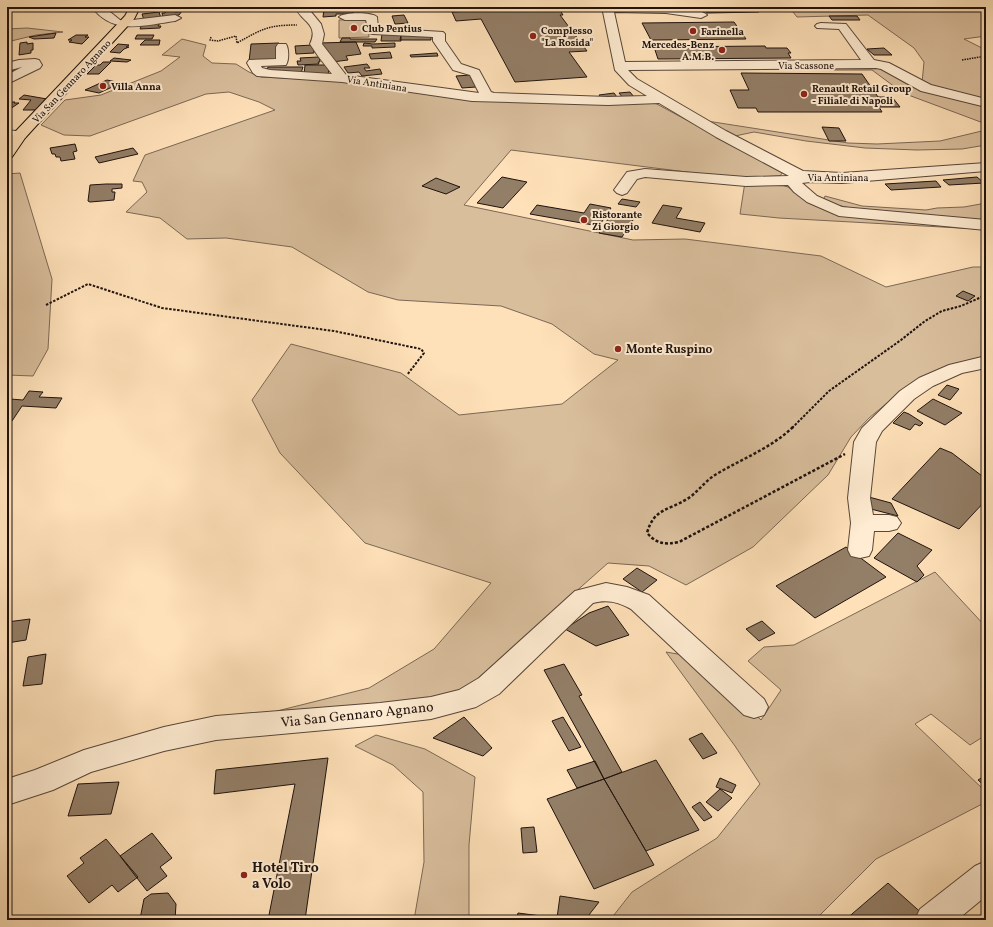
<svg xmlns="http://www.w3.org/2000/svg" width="993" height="927" viewBox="0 0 993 927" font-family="Vollkorn,serif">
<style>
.green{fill:#d9be9c;stroke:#7c6855}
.building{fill:#937e67;stroke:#1f130e}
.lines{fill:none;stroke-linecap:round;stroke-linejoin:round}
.minor-casing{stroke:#574639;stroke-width:2}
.major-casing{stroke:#1f130e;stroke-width:2}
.path-far2{stroke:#1f130e;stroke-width:1.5;stroke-dasharray:1.5 1;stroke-linecap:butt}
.path-far1{stroke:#1f130e;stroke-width:2;stroke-dasharray:2.5 1.5;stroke-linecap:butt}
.path{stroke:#1f130e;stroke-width:2.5;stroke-dasharray:3 2;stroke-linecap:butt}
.minor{fill:#ffecd2;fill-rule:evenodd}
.major{fill:#ffe1b9;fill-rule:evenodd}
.poi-dot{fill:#8f2418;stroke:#ffecd2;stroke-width:1.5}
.labels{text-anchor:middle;stroke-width:4;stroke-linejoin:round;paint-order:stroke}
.far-poi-label{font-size:10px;font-weight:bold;fill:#1f130e;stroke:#ffecd2;text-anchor:start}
.far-street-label{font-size:10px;fill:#1f130e;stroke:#ffecd2}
.poi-label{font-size:12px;font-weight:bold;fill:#1f130e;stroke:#ffecd2;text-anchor:start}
.near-street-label{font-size:14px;fill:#1f130e;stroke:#ffecd2}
.near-poi-label{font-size:14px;font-weight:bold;fill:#1f130e;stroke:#ffecd2;text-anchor:start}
</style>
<rect width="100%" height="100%" fill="#ffe1b9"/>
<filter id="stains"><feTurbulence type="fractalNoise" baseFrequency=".005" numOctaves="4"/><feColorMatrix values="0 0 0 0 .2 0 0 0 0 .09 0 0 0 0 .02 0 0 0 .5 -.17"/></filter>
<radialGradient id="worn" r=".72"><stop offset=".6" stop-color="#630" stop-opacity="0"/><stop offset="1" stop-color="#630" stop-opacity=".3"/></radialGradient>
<path class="green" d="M789,7h197v29l-22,3 22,11v51l-64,-18 2,-21 -10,-14 -46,-33 -71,2z
M367,19l2,18 -30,1v-18z
M27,28l36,4 -27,3 -29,7v-13z
M182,39l24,6 -3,11 9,7 24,1 13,8 12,5 82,4 74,11 238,11 128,69 -3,4 -45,2 -224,-28 -47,55 169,35 52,-1 136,17 65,31 87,-20h13v90l-36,8 -40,19 -41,34 -18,19 -23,38 -75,72 -67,38 -37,-19 -41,-3 -141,125 -25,9 -63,8 -102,6 92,-23 65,-39 57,-66 -126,-40 -85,-90 -28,-53 39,-56 110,29 58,42 103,-11 56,-44 -24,-6 -42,-30 -51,-18 -103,-6 -30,-8 -76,-45 -66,-9 -39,1 -27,-21 -34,-6 21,-20 -5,-10 -9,-1 12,-26 130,-45 -16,-8 -30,-10 -23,2 -116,42 -26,-1 -23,-10 24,-25 36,-5 60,-24 19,-14 -18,-2z
M877,67c11,3 19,12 29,16 26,11 53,17 80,24v17l-83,-31 -31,-23h-43l-1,-2z
M707,121l141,22 29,1 63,-3 46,-11v15l-24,4 -45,1 -52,-2 -59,-7 -52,-9 -19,4z
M20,173l32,106 -4,70 -15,27 -26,-1v-96l2,-8 -2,-92v-5z
M745,182l30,1 13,4 15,11 18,10 22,7 135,14 -199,-11 -39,-4z
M825,196l37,10 64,4 11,-2 27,-1 22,-4v17l-128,-10 -33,-8 -1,-4z
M935,572l51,55v108l-16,10 -39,-31 -16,10 71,68v10l-110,57 -61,61h-205l22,-28 85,-54 43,-54 -25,-38 -69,-94 29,5 66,63 20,-30 -33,-29 16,-14 30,-2z
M376,735l49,14 50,28 -6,68v75h-55l10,-58 -1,-70 -30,-27 -38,-19z"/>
<path class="building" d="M170,7h8l12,1 -5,3 -19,-1z
M540,7h18l5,8h-3l27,36 -18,1 18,25 -72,5 -34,-63 -25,2 -4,-9z
M704,7h52l3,5 -52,1z
M353,8v6h-17v2l-13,1 1,-8z
M166,10l10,2 6,-1 -3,4 -16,2 -1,-4h3z
M159,12l2,6 -17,2 -2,-6z
M404,15l4,8 -13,1 -3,-8z
M829,16h28l3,4h-28z
M143,22l17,1 -2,3h3l-1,2 -20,1z
M734,22l12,17 -95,1 -9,-17z
M56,33l-2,5 -20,1 -5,-2z
M382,34l19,1v6h-20z
M431,34v6h-31l1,-5z
M76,35h12l-3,2h4l-7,7 -13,-2 3,-2h-4z
M137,35h17l-2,4h-17z
M342,38h8v1h27l-2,3h-35z
M145,40h15l-1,5h-19z
M27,42v2l6,-1v7h-2v3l-12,2 1,-12z
M356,42l5,12 -15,2 2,4 -16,2 -13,-19z
M279,43l-1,18 -29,1 2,-18z
M364,43l9,1 22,-1v4l-23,1v-2h-9z
M118,44l11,1 -3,2h3l-5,2 -4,4 -10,-1z
M313,45l1,8 -18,1 -1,-8z
M765,46l1,2h21l4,5h-3l3,5 -133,1 -4,-12z
M884,48l8,7h-18l-7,-6z
M390,52l2,6 -21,1 -2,-5z
M437,53l1,3 -27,1 -1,-2z
M319,57l1,5h-2l1,2 -21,1 -1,-4h4l-1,-3z
M114,58l17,2 -4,2 -17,-1z
M103,62h8l-12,12h-12l9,-9h4z
M367,64l3,4h-6l2,3 14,-2 2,5 -20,2 -3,-4 -11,1 -4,-6z
M305,65h24l-1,12 -24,-2z
M268,67h35l-2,6h-35z
M741,73l121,1 16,23h14l8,10h-21l3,5h-124l-2,-4h-18l-8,-18h19z
M471,75l5,12 -14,1 -6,-12z
M107,80l14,3 -22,10 -14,-3z
M630,92l4,5 -11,1 -4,-5z
M614,93l3,4 -16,1 -2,-3z
M24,95l23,4 -10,11h-14l8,-10 -12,-1z
M7,102h8l-1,1h5l-9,6h-3z
M822,127l17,1 7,13h-17z
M75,144l2,7 -4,1 2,7 -14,2 -1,-4h-4l-1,-3h-3l-2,-6z
M133,148l5,6 -39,9 -4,-6z
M502,177l25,5 -24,26 -26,-5z
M977,177l7,6 -35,2 -6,-5z
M436,178l24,9 -14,7 -24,-8z
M936,181l5,6 -50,3 -6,-6z
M106,184h16v4l-10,1v3h3l-1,8 -24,2 -2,-1 2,-16z
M622,199l18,3 -4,5 -18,-3z
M590,204l21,4 -12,18 -69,-12 7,-9 47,8z
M663,205l19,3 -6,10 29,5 -5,9 -48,-9z
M612,213l23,4 -13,20 -23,-4z
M963,291l12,5 -7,5 -12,-5z
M947,385l12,4 -9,11 -12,-5z
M29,391l14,1 -4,5 23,1 -6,10 -34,-2 -10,15h-5v-18l3,-4 13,1z
M933,399l29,14 -17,12 -28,-14z
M904,412l5,2 14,9 -3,3 -5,-2 -5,6 -17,-7z
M940,448l12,5 34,26v21l-27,29 -67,-30z
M869,497l22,6 7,13 -31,-8z
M898,533l34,17 -15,16 7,9 -7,7 -43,-24z
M846,547l40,30 -71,41 -39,-32z
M637,568l20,12 -15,12 -19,-13z
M608,606l21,29 -33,11 -31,-17 24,-16z
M30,619l-4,21 -19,3v-21z
M762,621l13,12 -16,8 -13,-12z
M46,654l-4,30 -19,2 5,-29z
M564,664l18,31 -3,1 43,76 -18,7 -60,-109z
M464,717l28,31 -9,8 -50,-18z
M563,717l18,30 -12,4 -17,-30z
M702,733l15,20 -14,6 -14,-20z
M328,758l-23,162h-37l27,-136 -81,10 2,-24z
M656,760l43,70 -53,21 -42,-72z
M595,761l9,18 -27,9 -10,-18z
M986,775v12l-8,-7z
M720,778l16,7 -4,8 -16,-6z
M604,779l50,86 -60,24 -47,-90z
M119,782l-8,32 -43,2 10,-32z
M720,789l12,9 -14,13 -12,-9z
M700,802l12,15 -8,4 -12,-14z
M534,827l3,25 -14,1 -2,-25z
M152,833l20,25 -12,9 7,9 -20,15 -27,-35z
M106,839l32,38 -20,15 -6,-7 -23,18 -22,-27 17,-13 -4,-5z
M888,883l38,34 -4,3h-77z
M168,893l8,11 -1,16h-47l12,-1 4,-20 7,-5z
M560,896l39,6 -14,18h-69l2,-7 39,5z"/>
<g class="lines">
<defs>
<path id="minor" d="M92,7h12l16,13 4,1 51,-6 6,3 -6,3c-30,4 -62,15 -83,-14z
M296,7h11l14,17 3,10 -2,10 24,31 133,18 -9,-18 -17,-5 -20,-29v-4l-60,-3 -4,-1 -3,-13h-21l-6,-3c5,-5 33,-5 38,0l1,11 65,4 2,2v7l16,23 18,6 12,22 3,1 114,4 39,-1 -18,-11 -14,-15 -13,-63c17,0 96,-3 105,8l-6,3 -35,-5 -52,-1 11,50 236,-2 -22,-31 -22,-1 -2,-2 2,-2 4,-1 25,1 28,36 15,3 42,22 55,14v8l-65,-16 -40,-22 -5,-1 -248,2 9,9 89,52 77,40 39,2 144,-10v8l-144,12 -32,-1 -8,1 15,13 25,11 144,13v10l-147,-14 -32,-14 -13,-10 -6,-7 -42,1 -101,-9 -8,2 -10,14 -5,2 -5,-2 -3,-3 13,-18 18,-3 101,8 43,-1 -73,-39 -57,-34 -51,2 -136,-4 -130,-19 -85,-6 -4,-3 -6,-10 2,-3 27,-1v-12l2,-3h8c3,5 3,16 0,21l-25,1 1,2 8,2 62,4 -14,-18 -8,-12c10,-21 -11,-23 -14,-37z
M313,7h45c-4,5 -41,5 -45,0z
M35,59l4,1 3,5 -2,3 -33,16v-9l15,-8 -15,4v-8l12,-3z
M7,130l18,2 2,3 -2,3h-18z
M986,356v12l-24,5 -29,13 -19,13 -32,32 -6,11 -6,56 3,17h16l8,2 4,6 -4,6 -8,2h-15l-2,19 -3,6 -9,2 -9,-2 -3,-6 3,-27 -3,-25 6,-56 8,-14 38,-37 19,-13 30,-13z
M606,583l21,4 22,8 115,104 4,8 -4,8 -10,3 -10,-3 -113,-106c-13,-7 -24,-10 -38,-6l-94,91 -23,13 -45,12 -51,6 -164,15 -52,11 -73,21 -38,18 -46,15v-26l28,-9 49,-20 80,-23 52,-11 164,-13 51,-6 28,-7 20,-12 96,-87z
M986,861v35l-29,24h-42l5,-11 55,-43z"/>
<path id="major" d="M130,7h10l-6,12 -109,119 -13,19 -5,1v-14l8,-12 110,-116z"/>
</defs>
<use href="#minor" class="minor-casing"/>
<use href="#major" class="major-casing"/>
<path class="path-far2" d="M211,37l-1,3 8,1 18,-5 1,7c25,-14 31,-18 60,-18
M962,60l24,-4"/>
<path class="path-far1" d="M46,305l42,-21 74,24 172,23 87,18 3,4 -17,22
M792,428l37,-37 72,-51 24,-19 17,-10 19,-5 25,-11"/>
<path class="path" d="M793,427c-23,22 -52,32 -78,48 -11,7 -18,18 -28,24 -19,12 -33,9 -40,34 10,11 18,12 32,9l166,-88"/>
<use href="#minor" class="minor"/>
<use href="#major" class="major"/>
</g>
<g class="poi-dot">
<circle cx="354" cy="28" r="4"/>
<circle cx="693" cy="31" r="4"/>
<circle cx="533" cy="36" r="4"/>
<circle cx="722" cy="50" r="4"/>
<circle cx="103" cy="86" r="4"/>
<circle cx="804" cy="94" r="4"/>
<circle cx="584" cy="220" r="4"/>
<circle cx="618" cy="349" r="4"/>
<circle cx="244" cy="875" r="4"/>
</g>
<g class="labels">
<g class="far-poi-label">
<text x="362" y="32">Club Pentius</text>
<text x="541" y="34">Complesso<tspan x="541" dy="12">"La Rosida"</tspan></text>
<text x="701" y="35">Farinella</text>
<text x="714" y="48" text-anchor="end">Mercedes-Benz<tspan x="714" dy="12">A.M.B.</tspan></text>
<text x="111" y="90">Villa Anna</text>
<text x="812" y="92">Renault Retail Group<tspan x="812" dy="12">- Filiale di Napoli</tspan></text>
<text x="592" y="218">Ristorante<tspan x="592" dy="12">Zi Giorgio</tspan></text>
</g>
<g class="far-street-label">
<text x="806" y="69">Via Scassone</text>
<text transform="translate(71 81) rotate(-47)" y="4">Via San Gennaro Agnano</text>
<text transform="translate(377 83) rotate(9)" y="4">Via Antiniana</text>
<text x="838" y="181">Via Antiniana</text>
</g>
<g class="poi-label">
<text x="626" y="353">Monte Ruspino</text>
</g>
<g class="near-street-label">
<text transform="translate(357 714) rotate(-6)" y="5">Via San Gennaro Agnano</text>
</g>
<g class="near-poi-label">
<text x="252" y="872">Hotel Tiro<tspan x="252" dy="16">a Volo</tspan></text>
</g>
</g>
<rect width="993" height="927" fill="none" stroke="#ffe1b9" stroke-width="24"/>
<rect x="8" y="8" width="977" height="911" fill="none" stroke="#1f130e" stroke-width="2"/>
<rect x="12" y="12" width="969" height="903" fill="none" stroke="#1f130e"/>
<rect width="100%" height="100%" filter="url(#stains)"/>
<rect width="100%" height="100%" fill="url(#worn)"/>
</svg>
